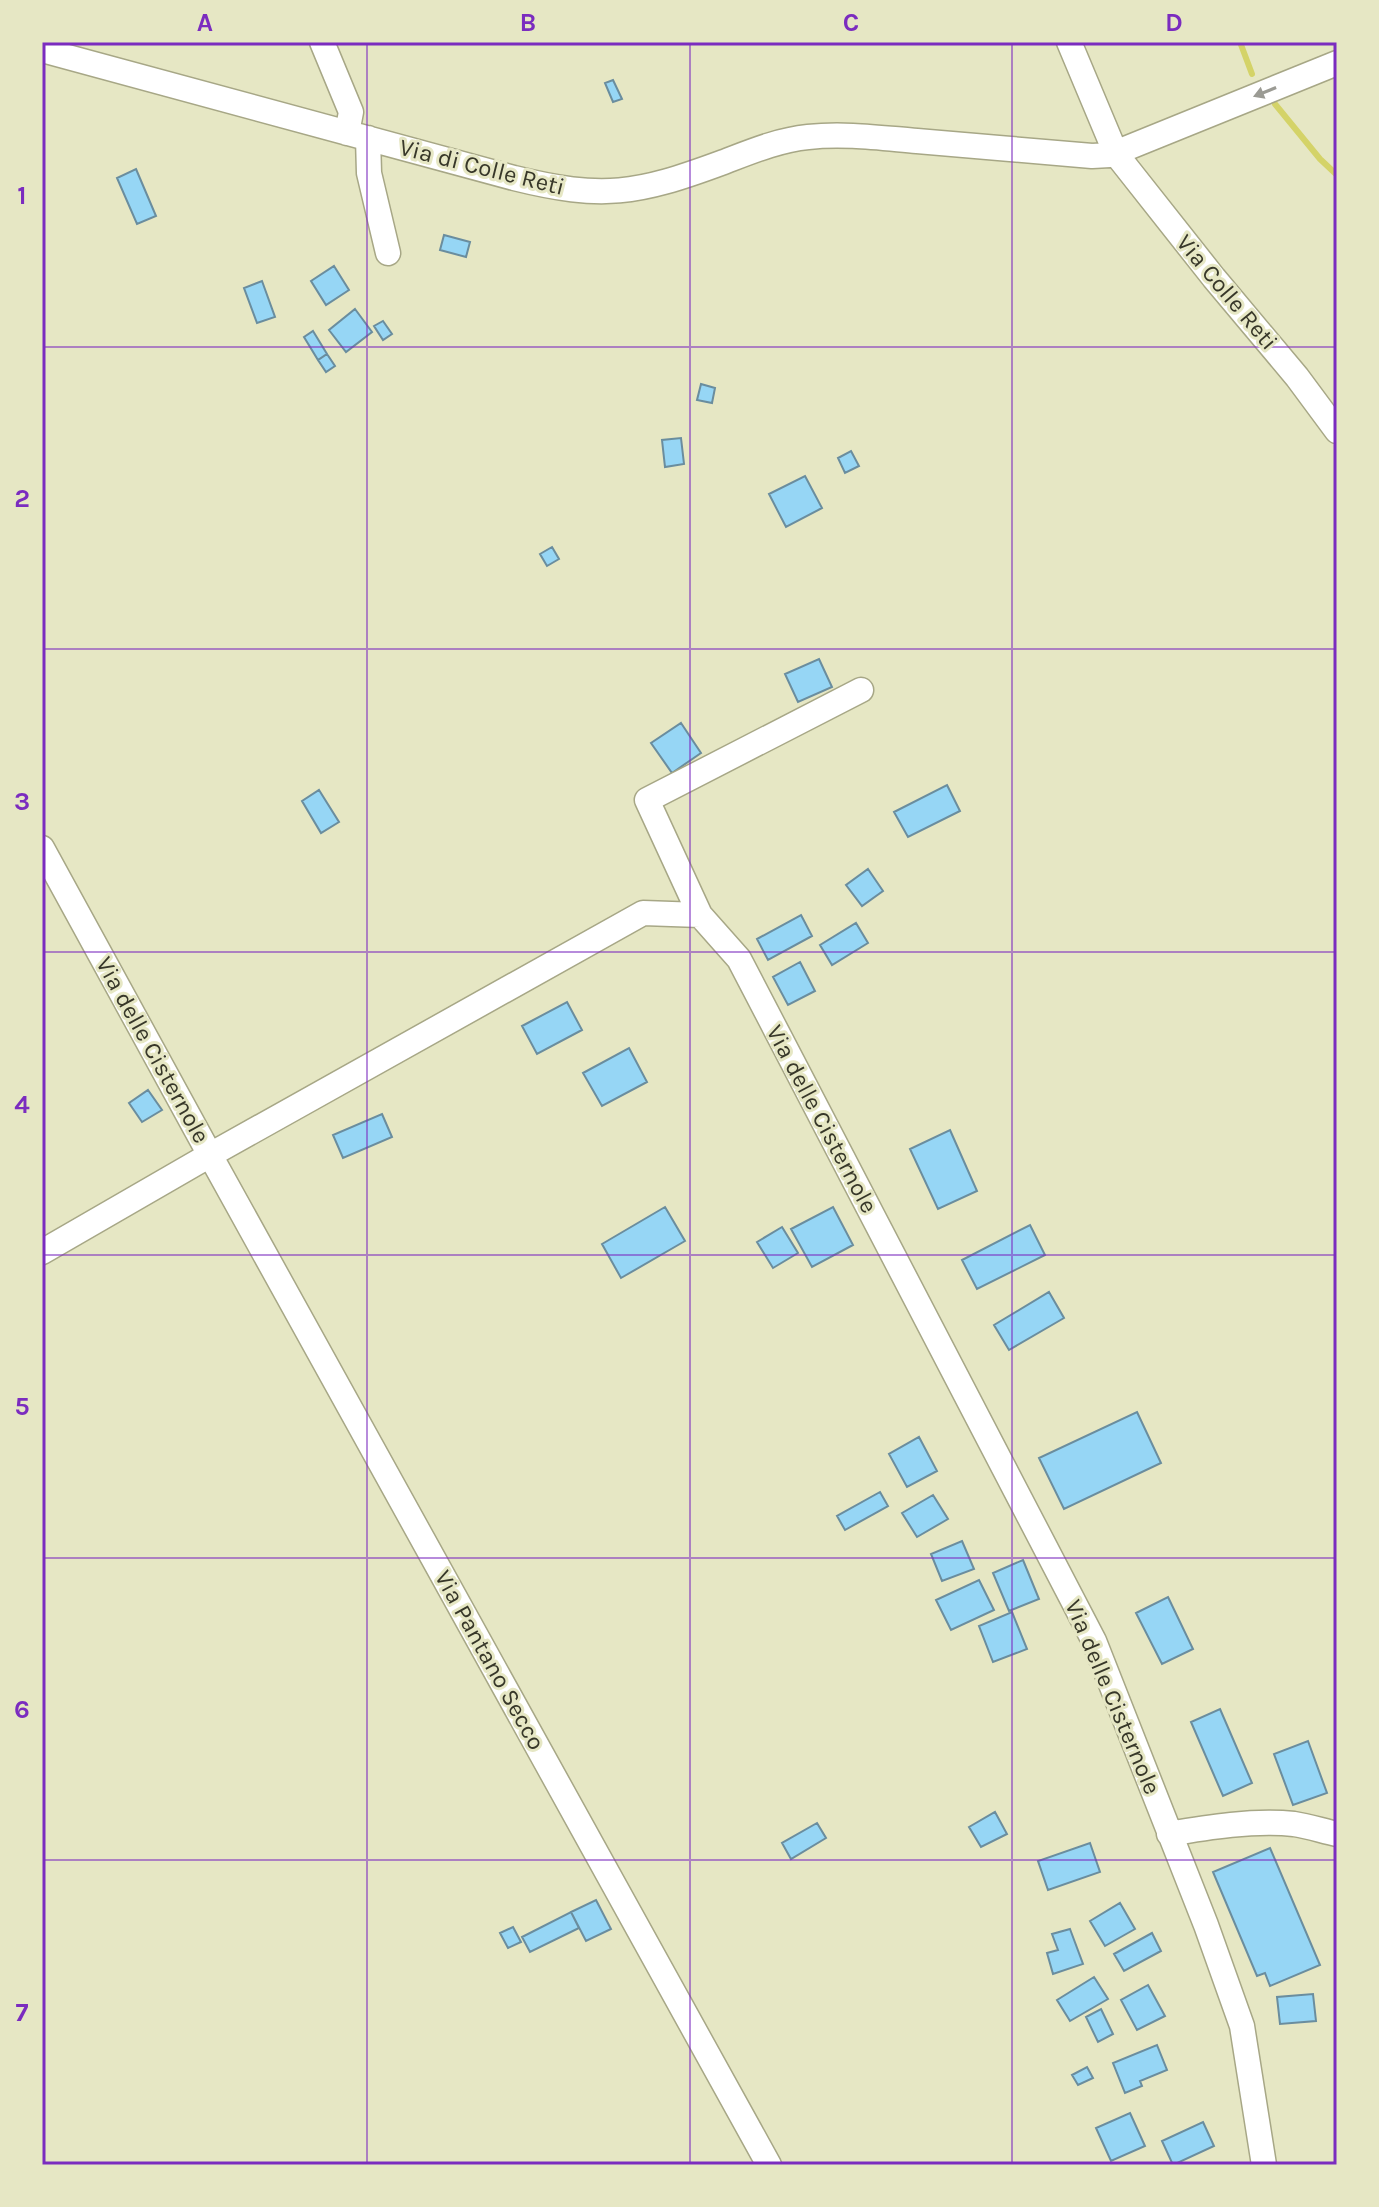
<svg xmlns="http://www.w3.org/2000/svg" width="1379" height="2207" viewBox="0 0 1379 2207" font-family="Karla,sans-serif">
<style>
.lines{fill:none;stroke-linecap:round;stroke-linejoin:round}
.stream{stroke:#d4d368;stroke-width:6}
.building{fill:#96d6f5;stroke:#6a8d9e;stroke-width:2}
.minor-casing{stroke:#a7a786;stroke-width:27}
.minor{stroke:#fff;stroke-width:24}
.oneway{fill:#9b9b94}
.grid{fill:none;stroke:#7b2cbf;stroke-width:2;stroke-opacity:0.55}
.labels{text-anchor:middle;stroke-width:6;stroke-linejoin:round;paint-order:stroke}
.street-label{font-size:24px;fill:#373729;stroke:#e6e7c4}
.neatline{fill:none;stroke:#7b2cbf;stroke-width:3}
.grid-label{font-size:26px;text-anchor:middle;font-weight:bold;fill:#7b2cbf}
</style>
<rect width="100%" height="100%" fill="#e6e7c4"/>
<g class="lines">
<path class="stream" d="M1240,42l12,32
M1275,104l45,55 17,16"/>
</g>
<path class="building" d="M613,80l9,19 -9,3 -8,-19z
M136,169l20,47 -19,8 -20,-46z
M444,235l26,7 -4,15 -26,-7z
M334,266l15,24 -23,15 -15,-24z
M262,281l13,36 -18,6 -13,-35z
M355,309l17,23 -26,20 -17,-22z
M383,321l9,13 -9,6 -9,-14z
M313,331l14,23 -9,6 -14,-23z
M327,354l8,12 -9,6 -8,-12z
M701,384l14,4 -3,15 -15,-3z
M681,438l3,26 -19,3 -3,-27z
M851,451l8,15 -14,7 -7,-15z
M805,476l17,32 -36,19 -17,-33z
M552,547l7,12 -12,7 -7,-12z
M819,659l13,28 -34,15 -13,-28z
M681,723l20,30 -29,20 -21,-30z
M947,785l13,26 -52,26 -14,-25z
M319,790l20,32 -18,11 -19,-32z
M868,869l15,22 -21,15 -16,-21z
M801,915l11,21 -44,24 -11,-21z
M856,923l12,20 -36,22 -12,-20z
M800,962l15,29 -27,14 -15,-28z
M567,1002l15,28 -45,24 -15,-28z
M629,1048l18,34 -45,24 -19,-33z
M148,1090l14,20 -20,12 -13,-19z
M382,1114l10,23 -49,21 -10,-23z
M950,1130l27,61 -39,18 -28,-60z
M665,1207l20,34 -64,37 -19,-34z
M833,1207l20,38 -41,22 -21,-38z
M1030,1225l15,30 -68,34 -15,-29z
M782,1227l16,26 -25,15 -16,-26z
M1049,1292l15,26 -55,32 -15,-25z
M1137,1412l24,51 -97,46 -25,-51z
M919,1437l18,34 -30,16 -18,-33z
M880,1492l8,14 -43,24 -8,-14z
M933,1495l15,24 -31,18 -15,-24z
M962,1541l12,28 -32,12 -11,-27z
M1023,1560l16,39 -30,12 -16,-38z
M979,1580l15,30 -43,20 -15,-30z
M1168,1597l25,52 -31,15 -26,-51z
M1012,1612l15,37 -34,13 -14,-36z
M1220,1709l32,74 -29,13 -32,-74z
M1308,1741l19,52 -34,12 -19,-51z
M995,1812l12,22 -26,13 -12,-20z
M817,1823l9,15 -35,21 -9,-16z
M1090,1843l10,29 -52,18 -10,-29z
M1270,1848l50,117 -50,21 -5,-13 -8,3 -44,-104z
M596,1900l15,29 -25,12 -15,-29z
M1120,1903l15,26 -30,17 -15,-25z
M571,1912l8,16 -49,24 -8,-15z
M513,1927l8,15 -13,6 -8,-15z
M1070,1929l13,35 -30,10 -6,-21 11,-3 -6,-16z
M1152,1933l9,18 -37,20 -10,-17z
M1094,1977l14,22 -38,22 -13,-21z
M1148,1985l17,31 -28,14 -16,-30z
M1313,1994l3,27 -36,3 -3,-27z
M1101,2009l12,25 -15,8 -12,-25z
M1157,2045l10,25 -27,11 2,5 -17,7 -12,-30z
M1087,2067l6,11 -15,7 -6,-10z
M1130,2113l15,33 -34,15 -15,-33z
M1203,2122l11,24 -41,19 -11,-24z"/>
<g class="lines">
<defs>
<path id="minor" d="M322,42l29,70 -4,21
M1069,42l47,112 98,124 83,99 40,54
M42,50l472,128c89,22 123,16 207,-15 29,-11 57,-23 87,-26 36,-4 73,1 109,4 58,5 117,10 175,15l18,-1 227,-92
M368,138l1,35 19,80
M42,848l168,307 433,-242 57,2 39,44 355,682 112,284 36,101 22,139
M700,915l-53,-115 214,-110
M42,1252l168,-97 559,1010
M1169,1834c40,-7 84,-14 125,-10 14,2 29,7 43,10"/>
</defs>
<use href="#minor" class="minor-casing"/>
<use href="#minor" class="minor"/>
</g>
<defs><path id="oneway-solid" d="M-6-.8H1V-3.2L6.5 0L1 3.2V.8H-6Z" transform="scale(2)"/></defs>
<use class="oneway" href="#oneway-solid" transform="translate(1265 92) rotate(158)"/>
<path class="grid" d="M367,42v2123M690,42v2123M1012,42v2123M42,347h1295M42,649h1295M42,952h1295M42,1255h1295M42,1558h1295M42,1860h1295"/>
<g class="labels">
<g class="street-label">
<text transform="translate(482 167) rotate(14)" y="8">Via di Colle Reti</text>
<text transform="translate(1227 292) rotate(50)" y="8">Via Colle Reti</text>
<text transform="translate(153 1050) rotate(61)" y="8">Via delle Cisternole</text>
<text transform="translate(822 1119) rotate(62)" y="8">Via delle Cisternole</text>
<text transform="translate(490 1660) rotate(61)" y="8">Via Pantano Secco</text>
<text transform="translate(1113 1697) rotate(67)" y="8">Via delle Cisternole</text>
</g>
</g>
<rect width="1379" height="2207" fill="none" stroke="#e6e7c4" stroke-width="88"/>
<rect x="44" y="44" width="1291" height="2119" class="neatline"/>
<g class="grid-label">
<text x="205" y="31">A</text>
<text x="528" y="31">B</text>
<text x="851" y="31">C</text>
<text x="1174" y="31">D</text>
<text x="22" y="204">1</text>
<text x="22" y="507">2</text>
<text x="22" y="810">3</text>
<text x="22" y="1113">4</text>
<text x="22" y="1415">5</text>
<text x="22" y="1718">6</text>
<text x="22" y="2021">7</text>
</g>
</svg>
